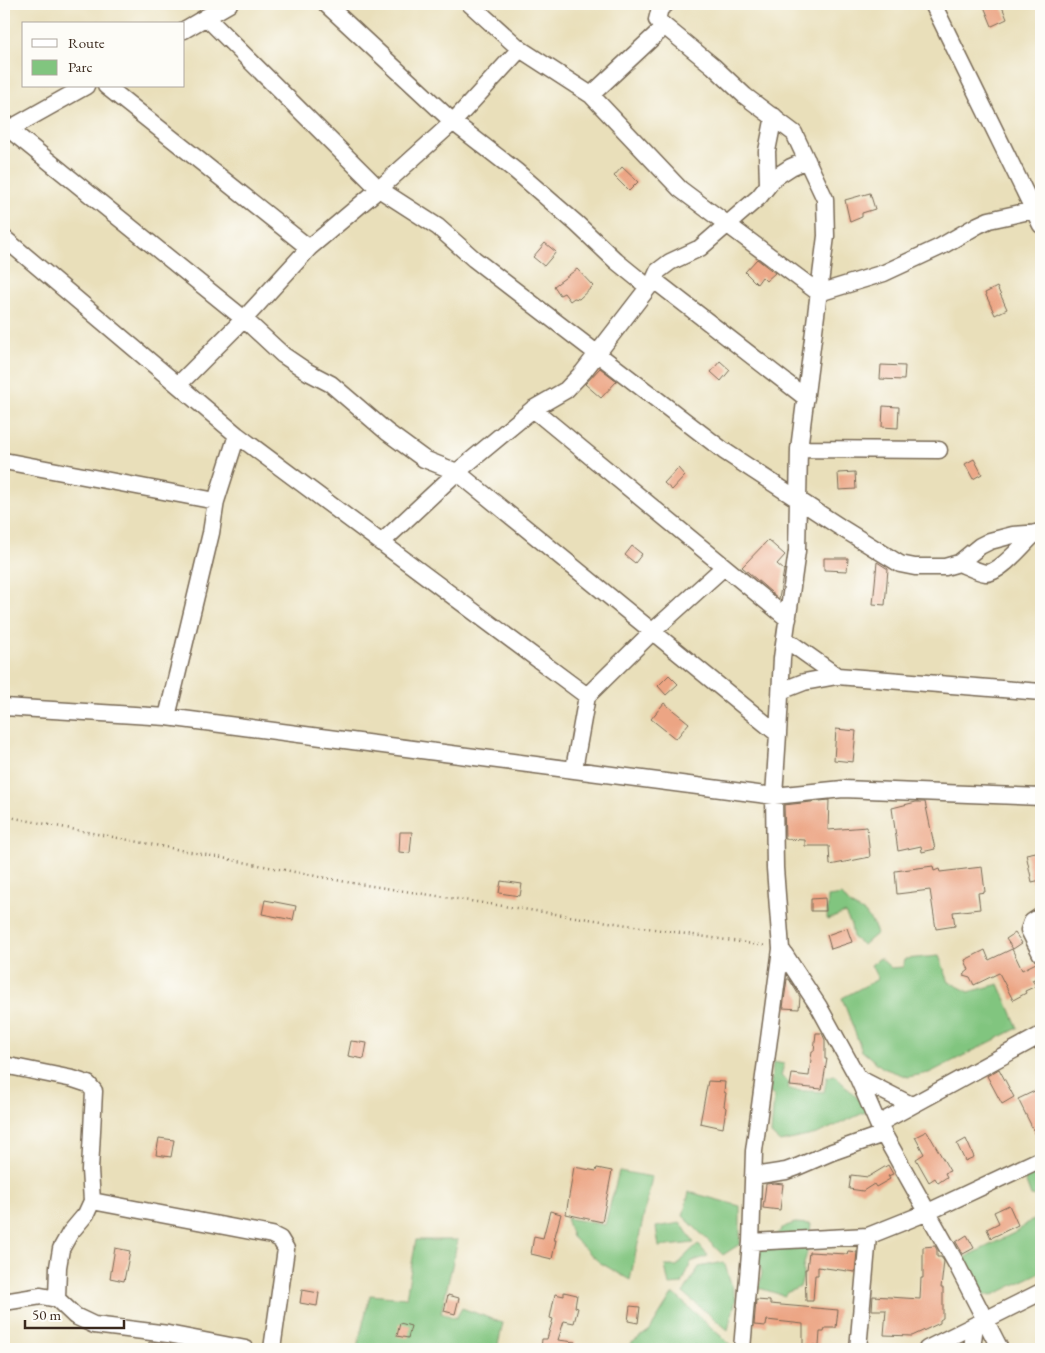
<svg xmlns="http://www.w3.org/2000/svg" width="1045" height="1353" viewBox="0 0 1045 1353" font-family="'EB Garamond',serif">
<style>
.green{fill:#81c57f;stroke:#5e784e}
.building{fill:#eca584}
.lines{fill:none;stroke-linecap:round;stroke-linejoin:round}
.minor-casing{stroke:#786955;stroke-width:19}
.path{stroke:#786955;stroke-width:2.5;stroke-dasharray:1 4;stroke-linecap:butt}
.minor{stroke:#fff;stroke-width:16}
</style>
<rect width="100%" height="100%" fill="#fdfcf7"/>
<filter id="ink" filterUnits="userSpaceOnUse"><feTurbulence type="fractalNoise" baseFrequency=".02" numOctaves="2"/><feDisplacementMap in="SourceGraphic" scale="10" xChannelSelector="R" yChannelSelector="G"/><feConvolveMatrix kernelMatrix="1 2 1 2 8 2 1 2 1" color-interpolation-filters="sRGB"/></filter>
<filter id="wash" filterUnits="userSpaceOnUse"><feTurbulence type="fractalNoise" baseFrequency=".0096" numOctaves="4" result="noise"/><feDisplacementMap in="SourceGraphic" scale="20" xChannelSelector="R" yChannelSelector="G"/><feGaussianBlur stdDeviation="1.12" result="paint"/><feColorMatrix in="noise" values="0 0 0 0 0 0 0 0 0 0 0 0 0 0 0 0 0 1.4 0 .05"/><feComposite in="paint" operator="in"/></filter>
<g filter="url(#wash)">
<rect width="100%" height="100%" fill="#e9dfba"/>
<path class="green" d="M842,895l8,10 15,8 8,11 4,9 -14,12 -10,-7 -2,-13 -6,-12 -18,7 1,-23z
M939,956l10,26 20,10 30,-8 19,44 -89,45 -21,4 -25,-9 -21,-17 -20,-53 36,-19 -7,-14 9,-7 11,10 12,-1 2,-8z
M773,1062l11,2 -3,12 7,6 1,8 35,2 3,-15 7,-2 36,35 -53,24 -37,8 -9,-8 3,-38 -4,-3z
M1041,1157v41l-10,-2 -11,-30z
M619,1171l33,6 -22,103 -31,-18 -27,-25 -6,-19 39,7z
M689,1192l51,14v38l-17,11 -40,-39z
M1031,1220h10v52l-50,24 -12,-4 -17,-33 56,-28z
M681,1223l13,20 -35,4 -3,-20z
M795,1223l16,1 -3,25 -5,19v9l-3,10 -14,6 -1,3 -26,-8 3,-15 -4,-16 4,-11 24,-20z
M416,1240h42l-17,73 15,5 6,-10 41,15 -5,22 1,4 -142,-1 13,-53 36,3z
M698,1244l10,12 -17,6 -9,22 -13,1 -4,-19h12l11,-13z
M724,1262l12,37 -8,31 -45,-37 16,-26z
M673,1293l61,55v1h-111l27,-19z"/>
<g id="blocks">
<path class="building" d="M983,4h18l6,15 -15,7z
M622,167l16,15 -9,9 -15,-15z
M870,193l5,16 -13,4v4l-12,5 -5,-22z
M545,243l11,9 -12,14 -11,-9z
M757,259l18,14 -9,8 -4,-4 -5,7 -12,-12z
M577,269l16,17 -14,13 -5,-1 -4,3 -6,-8 -4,2 -6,-9z
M997,287l10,22 -12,6 -10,-22z
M720,361l10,9 -9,11 -10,-9z
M881,365l24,1 -1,14 -24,-1z
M600,368l17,13 -16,17 -16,-14z
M883,406l16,1 -1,21 -16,-1z
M974,459l8,15 -9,5 -8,-15z
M678,468l7,8 -13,14 -8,-7z
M855,472l1,17 -17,1 -1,-17z
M768,540l17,15 -8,9 7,6 -5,29 -37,-32z
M632,546l10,8 -7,9 -10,-8z
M824,558h24l-1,13 -23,-1z
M877,562l11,7 -3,36 -12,-1z
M669,675l9,9 -12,11 -8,-9z
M664,703l25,20 -13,16 -25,-20z
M836,729l20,2 -3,31 -19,-2z
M829,800l-1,30 39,-3 3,30 -40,8 -1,-19h-24v-6l-20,-1 -1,-34z
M916,802h9l10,47 -13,3 -1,-6 -23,5 -6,-43z
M400,832h12l-2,21 -11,-1z
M1041,851v29l-9,2 -6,-28z
M933,866l1,5 5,-2 1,3 42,-5 3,25 -7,1 2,16 -27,3 2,14 -19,3 -6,-39 -33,4 -2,-23z
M501,881l21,3 -2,12 -21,-3z
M825,898l1,13h-15v-12z
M265,900l31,6 -3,14 -31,-6z
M847,928l5,14 -21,7 -4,-14z
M1015,933l7,10 -9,6 -7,-10z
M1012,949l10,21 14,-7 5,9v4l-9,4 4,6 -11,5 1,2 -13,7 -14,-27 -25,12 -4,-8 -7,-2 6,-5 -4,-10 20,-10 4,10z
M787,979h2l11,18 -1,12 -16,-1z
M816,1033h6l3,7v19h2l-5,30 -32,-3 2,-12 17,2 3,-25h2z
M351,1041l16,2 -3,16 -16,-3z
M999,1069l15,28 -12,7 -15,-28z
M708,1081l17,1 -1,10 2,1 -2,13 2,2 -3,20 -23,-5z
M1041,1088v57l-23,-46z
M927,1131l23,40 -5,2 2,4 -9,6 -3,-5 -6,4 -13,-23 8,-5 -9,-17z
M159,1138l15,2 -3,17 -15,-2z
M966,1139l8,18 -9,4 -8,-17z
M888,1165l5,9 -5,2 2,3 -14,8 -2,-3 -11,7 -14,-2 2,-14 17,2z
M574,1167l22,4 1,-3 15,3 -10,51 -36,-8z
M774,1183l9,1 -3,26 -17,-2 3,-24z
M1009,1205l9,20 -27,13 -4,-9 12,-6 -5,-11z
M550,1211l11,3 -7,26h2l-4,19 -21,-5 3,-18 9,2z
M967,1235l7,13 -11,6 -7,-12z
M935,1246l2,4v7h4l3,4 -3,27h2v30l-3,2v3l-28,13 -28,-1 2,-25h-14l1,-14 47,3 1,-21h2v-31z
M115,1248l15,3 -6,30 -14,-3z
M848,1251l9,1 -2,20 -37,-5v8h-3l-2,26h-7l-1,-32h2l2,-17 38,2z
M302,1290l17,3 -2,13 -17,-3z
M564,1292l13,3 -2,12 3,1 -4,15 -10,-2 -6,19 17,2 -1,7h-33l1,-10h5l6,-20 -3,-1 5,-24 9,2z
M448,1295l11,3 -4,16 -11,-3z
M756,1300l14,1v3l68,6 -2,18h-11l-1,4h-4l-1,14 -6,-1v4h-10v-25l-36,-4 -1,6 -12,-1z
M630,1306l10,1 -2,16 -10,-2z
M400,1323l11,3 -3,12 -11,-2z
M149,1342l38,6v1h-39z"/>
</g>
</g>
<g filter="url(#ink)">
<use href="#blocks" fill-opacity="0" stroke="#786955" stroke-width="1"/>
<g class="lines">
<defs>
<path id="minor" d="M326,4l127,118 63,49 61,53 39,37 32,26
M470,4l50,45 71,46 89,94 139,104 65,-20 56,-26 38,-22 11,-5 45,-10
M666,4l-6,4 -3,12 56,46 32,30 49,37 31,66 1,37 -27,213 -2,102 -15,107 -4,76 -4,62 1,72 6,81 -27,202 -3,91 -9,107
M933,4l108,221
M206,17l173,172 59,38 36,32 250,192 116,76 60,37 15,3h30l14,-4 21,-17 10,-5 23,-6 28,-2
M184,30l45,-26
M106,86l203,162
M591,95l73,-68
M9,129l235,190 39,36 25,17 23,12 56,48 37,27 33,13 321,262
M4,132l82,-46
M768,184l-1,-33 7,-35
M4,238l233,197 350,261
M654,280l152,118
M178,385l66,-66 65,-71 70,-59 74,-67 67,-73
M533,409l255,210
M799,449l140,1
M4,461l212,40 -5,32 -44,184
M216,501l21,-66
M381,543l76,-71 76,-63 33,-19 17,-18 71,-92 4,-9 12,-9 30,-14 59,-51 15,-19 17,-11 16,-7
M959,563c8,3 18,9 27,10 14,0 38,-29 49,-40
M785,639l52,37
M781,691l23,-9 33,-6 204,16
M4,707l163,10 607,79 69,-7 198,8
M574,769l13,-73 66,-65 71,-64
M1041,916l-9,6 -3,8 12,24
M781,949l38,58 39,71 20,46 78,139 44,86
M4,1065l69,14 15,5 6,7 -4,79 2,31 -6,13 -16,19 -9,16 -3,18 -1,32
M858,1078l53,27
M878,1124l163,-89
M753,1176l33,-5 11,-4 35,-15 51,-18
M92,1201l180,34 8,4 6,10 -14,100
M751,1242l117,-6 60,-24 113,-53
M4,1302l37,-6 16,3 18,17 19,9 74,9 78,15
M858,1349l10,-113
M927,1349l114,-57
M972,1349l3,-24"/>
</defs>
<use href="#minor" class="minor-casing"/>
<path class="path" d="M4,816l348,67 414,63"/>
<use href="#minor" class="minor"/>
</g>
</g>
<rect width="1045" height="1353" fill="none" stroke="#fdfcf7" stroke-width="20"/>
<rect x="22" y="22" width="162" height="65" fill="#fdfcf7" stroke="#afa8a0"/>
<rect x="32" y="39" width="25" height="8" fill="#ffffff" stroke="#afa8a0"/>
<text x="68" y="48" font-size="15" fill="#3b2a1e">Route</text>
<rect x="32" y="60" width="25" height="15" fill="#81c57f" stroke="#afa8a0"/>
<text x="68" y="72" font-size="15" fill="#3b2a1e">Parc</text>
<path d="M25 1320v8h99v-8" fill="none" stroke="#3b2a1e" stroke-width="2.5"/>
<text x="32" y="1320" font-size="15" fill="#3b2a1e" stroke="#fdfcf7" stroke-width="4" paint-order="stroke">50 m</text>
</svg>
